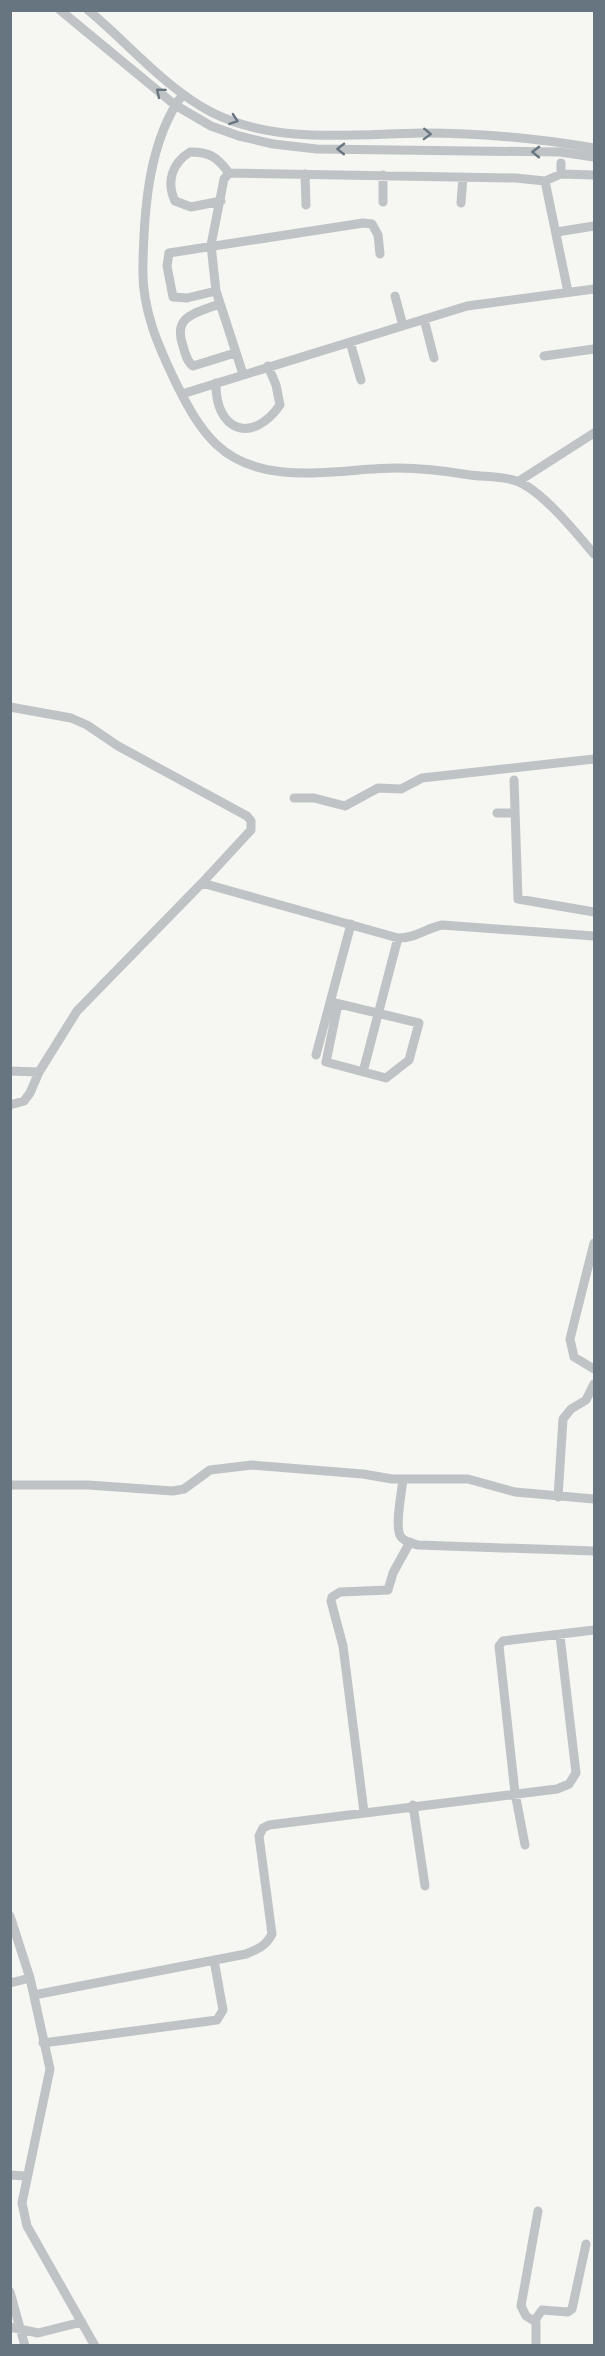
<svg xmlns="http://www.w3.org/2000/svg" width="605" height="2356" viewBox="0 0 605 2356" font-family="'Asap Condensed',sans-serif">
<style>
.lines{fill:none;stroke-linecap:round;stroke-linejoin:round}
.street{stroke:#bfc3c6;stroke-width:9}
.oneway{stroke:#677581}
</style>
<rect width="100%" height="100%" fill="#f6f6f2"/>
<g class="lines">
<path class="street" d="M60,10l115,95 36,21 28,10 34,8 44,5 243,3 34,5
M88,10c40,33 76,77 123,102 65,33 141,22 211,21 54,0 119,6 172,15
M183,94c-34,46 -39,114 -40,170 -2,44 15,82 34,121 11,22 22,43 40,60 47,44 123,23 180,23 25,0 49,3 73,7 14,2 36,1 49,7 24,10 58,52 75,72
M305,174l1,31
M561,174l33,1
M383,175v27
M545,181l23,111
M221,201l-30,6 -16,-6c-9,-19 -3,-38 15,-49 20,0 27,5 39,21
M461,203l2,-26
M557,232l37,-6
M216,291l-29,7 -14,-1 -6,-31 2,-13 194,-30 9,1 6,11 2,19
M395,296l8,30
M219,304c-22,9 -47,11 -36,42 2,7 4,16 10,20l42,-13
M424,319l10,39
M350,342l11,38
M544,356l50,-7
M243,374l-27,-83 -5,-46 13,-66 5,-6 287,5 29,3 16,-7v-11
M216,383c-1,48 36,62 64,22l-4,-20 -8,-19
M182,394l285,-88 127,-17
M519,481l75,-48
M10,707l61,11 16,7 31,21 129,70 4,5v9l-49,53
M514,780l4,119 76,13
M294,798h20l31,8 33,-18 23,1 21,-11 172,-19
M497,813h18
M331,1002l88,21 -10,37 -23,18 -60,-16 12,-58
M316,1055l35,-131
M10,1071l29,1
M363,1072l35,-134
M10,1105l14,-4 6,-8 9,-21 38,-61 125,-128 196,55c16,1 29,-10 44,-13l152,11
M594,1243l-24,96 4,18 20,12
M403,1479c-1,12 -9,49 -2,58 4,5 11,6 17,8l176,6
M10,1485h78l85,6 11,-2 26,-19 42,-5 111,9 29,5h76l47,13 79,7
M558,1497l5,-78 8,-10 15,-9 8,-16
M413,1805l12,81
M364,1812l-21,-166 -12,-45 1,-4 8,-5 48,-2 5,-17 17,-31
M525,1845l-10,-52 -16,-147 4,-5 91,-11
M10,1916l20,62 20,91 -28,134 5,23 68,120
M10,1983l20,-5
M34,1995l212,-41c12,-5 20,-8 26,-20l-13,-98 4,-8 6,-3 288,-36 12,-5 7,-11 -16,-137
M43,2043l174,-23 6,-10 -9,-50
M10,2175l15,1
M10,2292l15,54
M535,2320l7,-10 26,2 4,-3 14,-65
M10,2327l28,6 44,-11
M536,2346v-24l-10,-6 -5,-10 17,-95"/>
</g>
<defs><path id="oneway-chevron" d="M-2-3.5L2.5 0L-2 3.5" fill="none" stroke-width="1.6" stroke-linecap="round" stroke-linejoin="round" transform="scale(1.5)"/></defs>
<g class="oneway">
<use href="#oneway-chevron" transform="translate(160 92) rotate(-140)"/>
<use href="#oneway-chevron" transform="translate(234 120) rotate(19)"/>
<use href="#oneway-chevron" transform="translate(427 134) rotate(2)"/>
<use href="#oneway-chevron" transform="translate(341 149) rotate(-179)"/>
<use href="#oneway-chevron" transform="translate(536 152) rotate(-179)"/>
</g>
<rect width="605" height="2356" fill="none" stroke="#677581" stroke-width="24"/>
</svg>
